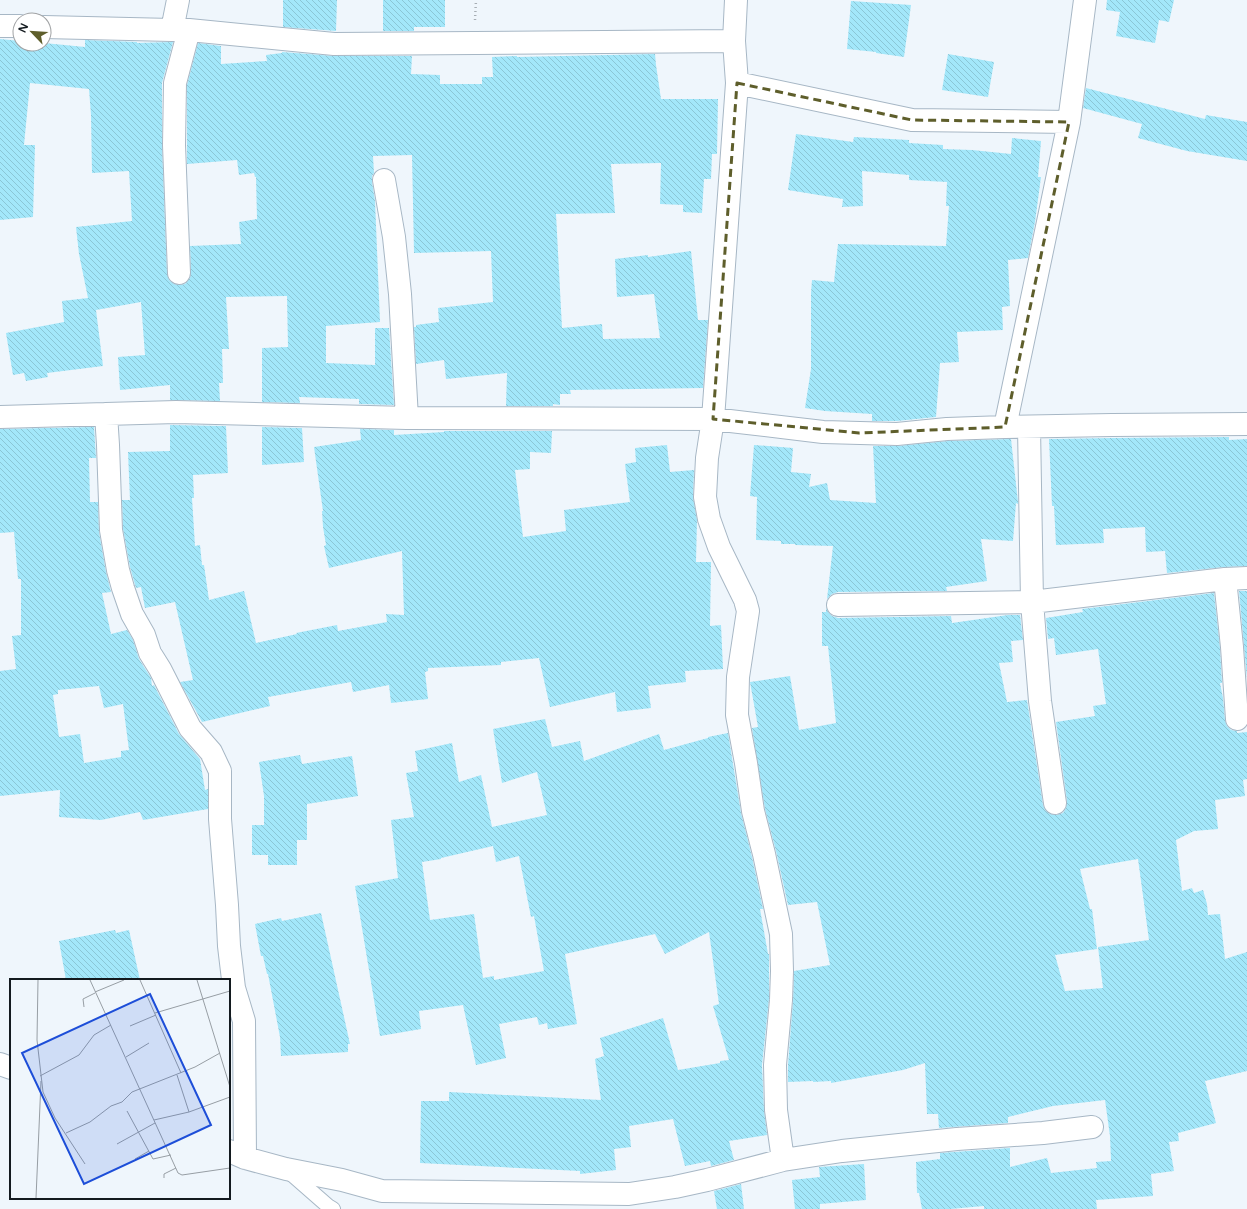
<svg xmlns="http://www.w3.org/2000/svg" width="1247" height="1209" viewBox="0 0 1247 1209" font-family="'Varela Round',sans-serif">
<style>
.building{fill:url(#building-back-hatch);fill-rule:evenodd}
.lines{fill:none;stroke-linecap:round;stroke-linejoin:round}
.service-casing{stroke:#a7b7c5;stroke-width:16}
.minor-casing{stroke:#a7b7c5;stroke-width:24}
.path{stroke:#a7aeb4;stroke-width:2.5;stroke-dasharray:1 3;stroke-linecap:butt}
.service{stroke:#fff;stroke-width:14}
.minor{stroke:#fff;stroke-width:22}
.marked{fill:none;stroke:#5e5e2b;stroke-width:3;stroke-dasharray:8 5;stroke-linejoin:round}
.inset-road{fill:none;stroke:#979ea4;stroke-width:1}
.view{fill:#1d4ed8;fill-opacity:0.15;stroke:#1d4ed8;stroke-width:2}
.inset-edge{fill:none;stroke:#131a1f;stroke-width:2}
</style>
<defs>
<pattern id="building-back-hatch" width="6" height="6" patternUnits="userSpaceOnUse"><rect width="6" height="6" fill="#a3e7fa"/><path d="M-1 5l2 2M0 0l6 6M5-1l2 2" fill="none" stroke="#8bc6d6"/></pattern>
</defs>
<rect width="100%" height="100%" fill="#eff6fc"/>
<path class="building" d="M283,0h54l-1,31 -53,-4z
M383,0h62v27h-31v4h-31z
M1107,0h67l-5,22 -10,-2 -4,23 -39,-7 4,-24 -14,-2z
M851,1l60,4 -7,52 -28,-4v-1l-29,-3z
M0,39l20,2v3h24v-1l41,4v-7l52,2v1l36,-1 -11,41v62l5,128 2,7 5,4 5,1 6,-1 5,-6 1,-5 -1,-27 51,-2 -2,-22 18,-3 -1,-42h-1l-1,-4 -15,2 -2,-15 -50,4v-79l11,-42 23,3v18l46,-3 -1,-6 16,-2v-1l52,4h78l-1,18 29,1v9h42v-7h11l-1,-20 25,-1v1l138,-3 1,11 5,34h57l-1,55h-5l-1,25h-7l-2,34 -19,-1v-7l-23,-1 1,-41 -50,1 4,49 -59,1 6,114 40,-4 1,15 57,-1 -6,-44 -37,3 -2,-38 33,-4v2l43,-6 7,69h10l-5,68 -133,2 1,4h-11v11l-7,-1v2h-47l1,-33 -61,6 -2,-19 -28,4 -2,-37h2v-2l23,-3 -1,-14 55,-6 -2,-51 -77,2 -2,-98 -39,1 1,17 -2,3v6l3,19 5,121 -54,4v37l49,2v-37h14l5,77 -35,-1v-5l-60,-2 1,6 -38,-1v-54l26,-1 -1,-51 -61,1 3,52h-7l1,34h-4l1,18 -50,-1v-15l-50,5 -2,-33 27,-2 -4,-53 -45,8 7,56 -56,7 1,4 -22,4 -2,-8 -11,2 -7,-42 58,-11 -2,-21 26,-3 -9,-44 -3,-27 56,-6 -3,-50 -37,2 -1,-58 -2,-26 -59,-6 -6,62h11l-2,72 -33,3z
M948,54l46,8 -6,35 -46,-7z
M1086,88l119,31 1,-4 41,7v39l-60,-10 -49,-13 4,-14 -59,-16z
M796,134l57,8 1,-5 55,3v3l34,2v4l29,1 39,4 1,-16 29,3 -3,36h3l-6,45 -7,36 -20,2 2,46 -8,1 1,23 -46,2 2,30 -19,1 -4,54 -39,4h-25v-7l-47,-3 -20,-3 6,-39v-76l1,-13 22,2 4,-38 108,2 3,-40h-3l1,-24 -38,-2v-5l-47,-4 1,35 -21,1 1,-8 -55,-9z
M170,425l56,1 2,47 -35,2 1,23h-2l3,48 5,-1 2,20h2l5,35 35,-9 12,52 41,-9 -1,-1 41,-8 1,6 49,-9 -1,-8 18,1 -2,-64 -73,17 -5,-22 2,-1 -3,-18 -1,-16h1l-9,-64 47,-7 -1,-11 34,1v5l50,-3v-1h108l-1,22 -21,-1v17l-15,1 8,67 43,-6 -2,-21 66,-8 -5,-38 11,-2 -1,-14 32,-3 3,27 24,-2 -1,27 4,23 -1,42h15l-1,64 11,-1 2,44 -38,2 1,11 -38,4 3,22 -34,4 -2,-20 -65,15 -11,-49 -38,4v3l-73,3v3l-3,1 3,27 -37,4 -2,-18 -36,7 -2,-10 -83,15 2,9 -68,16 -22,-40 13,-2 -18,-78 -30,6 -4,-21 -5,1 -6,-21 -7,-38 -1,-29h8l-2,-48 42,-1z
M94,427l2,31h-7l1,44h8l1,30 7,40 5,20 -9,1 9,41 16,-4 6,10 6,19 12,19 1,8 2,-1 25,49 21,25 5,31 3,-1v20l-65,11 -3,-8 -39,8 -42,-3 1,-27 -60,6v-125l16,-2 -4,-33 9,-1v-56h-3l-4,-47 -14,1v-104zM99,686l5,22 19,-4 6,46 -8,1v6l-37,6 -4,-29 -21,3 -6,-42 5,-1v-4z
M262,427l40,1 2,34 -42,3z
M1229,437v3l18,-1v127l-23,1 -57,6 -2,-22 -19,1 -1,-25 -42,2 1,14 -48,2 -2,-39h-2l-3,-67 63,-1z
M1011,439l7,63v2l-2,-1 -3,38 -32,-2 6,42 -41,6 1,4 -109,1 -6,2 -5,5 6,-53 -38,-1v-1h-14v-3l-25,-1 1,-43 -7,-1 4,-51 39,3 -2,24 20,2 -2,13 18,-4 3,17 46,3 -3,-57h25l50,-5z
M1239,591h8v88z
M1214,593l6,55 2,35h-2l3,15 2,22 2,6 4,4 6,1v2l10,-1v47l-4,1 2,16 -30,4 3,29 -24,2 -18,9 6,51 10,-3 2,5 9,-3 4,14 1,11 12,-1 5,45 22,-7v119l-42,10 11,42 -38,10 1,8 -10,1 5,29 -23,3 2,22 -57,4 1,9h-113v-3l-34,3h-28l-3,-16h-2l-1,-31 24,-3v-6l70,-5v19l37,-9 4,15 46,-5 -1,-6 15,-1 -1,-25 -5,-36 -52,6 -45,11v6l-69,5 -1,-14h-11l-2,-51 -22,7 -72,13v-2l-18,1v-1l-25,1v-17l5,-64 1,-30 36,-6 -13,-63 -29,3 -12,-54 -11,-42 -13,-81 6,-1 -8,-45 40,-6 9,54 37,-7 -8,-77h-6v-34h4v-4l2,4 4,4 6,2 113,-2 1,7 56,-8h12l3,25 -12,1 2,21 -14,1 8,39 20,-2 16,105 2,5 5,4 7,1 6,-2 3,-5 1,-7 -11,-79 39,-6 -2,-10 13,-2 -8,-55 -42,6 -2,-17 -6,1 -2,-21 37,-6 -1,-3zM1138,859l11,81 -51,7 5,41 -38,3 -10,-36 42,-6 -5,-40h-2l-10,-40z
M545,719l7,28 28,-6 4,20 75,-27 5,16 44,-12v-1l20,-4 13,80 11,44 11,52h-3l8,45h1v45l-7,66 2,45 3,25 -38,6 5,19 -23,6 -1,-5 -25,5 -12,-47 -44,7 2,21 -17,2 2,21 -36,4v-3l-160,-8 1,-62h28v-9l152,8 -6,-41 9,-3 -4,-18 63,-20 15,52 42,-7v-2l9,-1 -16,-54 6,-2 -10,-72 -44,22 -10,-20 -90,20 12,70 -29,5 -1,-6 -8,2 -2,-8 -38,7 7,34 -30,7 -13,-60 -44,6 2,18 -41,7 -25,-150 43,-8 -7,-58 23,-3 -8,-44 12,-2 -3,-20 37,-8 7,39 22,-7 11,52 55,-12 -10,-43 -35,11 -9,-54zM493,846l3,16 23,-6 12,61 3,-1 10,55 -50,9v-4l-11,2 -9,-64 -44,6 -8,-58 19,-3v-1z
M300,755l2,9 50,-8 6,40 -51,8v36h-10v25h-29v-10h-16v-30h12v-29l-5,-34z
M321,913l29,131h-2v8l-67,4 -1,-19 -12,-63h-1l-4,-18h-2l-6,-32 26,-6 1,3z
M115,930l1,3 13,-3 11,50h-74l-7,-39z
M864,1164l2,36 -46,4v5h-25l-3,-29 28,-3 -1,-10z
M741,1184l3,25h-27l-3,-18z"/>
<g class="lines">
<defs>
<path id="service" d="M288,1171l40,35 5,3"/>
<path id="minor" d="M736,0l-2,41 3,42 -24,336 -6,39 -2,39 4,22 10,28 26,53 3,11 -10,66 -1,38 9,48 7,48 11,43 17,80 1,37 -1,29 -6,65 1,45 7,50
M0,26h20
M44,27l128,3h17l145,14 400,-3
M172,30l6,-30
M737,83l175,37 157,2
M384,180l10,57 6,57 7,124
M179,273l-5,-128 1,-62 14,-53
M106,414l2,31 3,85 7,40 5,18 9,26 12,21 6,18 10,16 30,59 21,24 9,19v48l7,86 2,41 5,42 10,33 1,137
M0,417l176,-5 231,6 306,1 110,13 74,2 50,-5 58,-2 107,-2 135,-1
M1005,427l64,-305 16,-122
M1029,427l3,175 8,99 15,102
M1225,579l7,68 5,72
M838,605l194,-3 193,-23 22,-1
M0,1064l11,4
M229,1151l16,7 41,11 56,11 40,11 247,3 46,-7 32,-7 76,-20 59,-9 115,-12 86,-6 49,-6"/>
</defs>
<use href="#service" class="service-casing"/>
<use href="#minor" class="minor-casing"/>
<path class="path" d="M475,20l1,-20"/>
<use href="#service" class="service"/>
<use href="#minor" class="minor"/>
</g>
<path class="marked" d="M737,83l175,37 157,2 -64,305 -146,6 -146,-14z"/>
<g transform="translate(10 979)">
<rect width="220" height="220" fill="#eff6fc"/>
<path class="inset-road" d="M28,1l-1,60 6,52 12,26 30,46M80,1l88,193 4,2 48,-7M130,1l41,93M187,1l33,107M85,13l29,-12M74,28l-1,-8 12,-6M145,34l75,-22M120,47l26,-11M116,78l23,-14M167,96l12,37M30,97l39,-21 15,-20 17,-10M117,132l26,48 18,-4M144,141l35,-8 41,-15M56,154l24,-11 21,-16 11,-4 10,-10 63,-25 25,-14M107,165l38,-21M125,180l14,-8M154,199v-4l12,-6M26,219l5,-117"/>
<path class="view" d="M140,15l61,131 -127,59 -62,-131z"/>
<rect width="220" height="220" class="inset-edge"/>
</g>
<g transform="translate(32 32) rotate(295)"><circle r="19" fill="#ffffff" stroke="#a1a3a5"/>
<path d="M0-3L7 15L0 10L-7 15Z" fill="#5e5e2b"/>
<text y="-6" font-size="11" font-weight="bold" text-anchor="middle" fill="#131a1f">N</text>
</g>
</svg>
